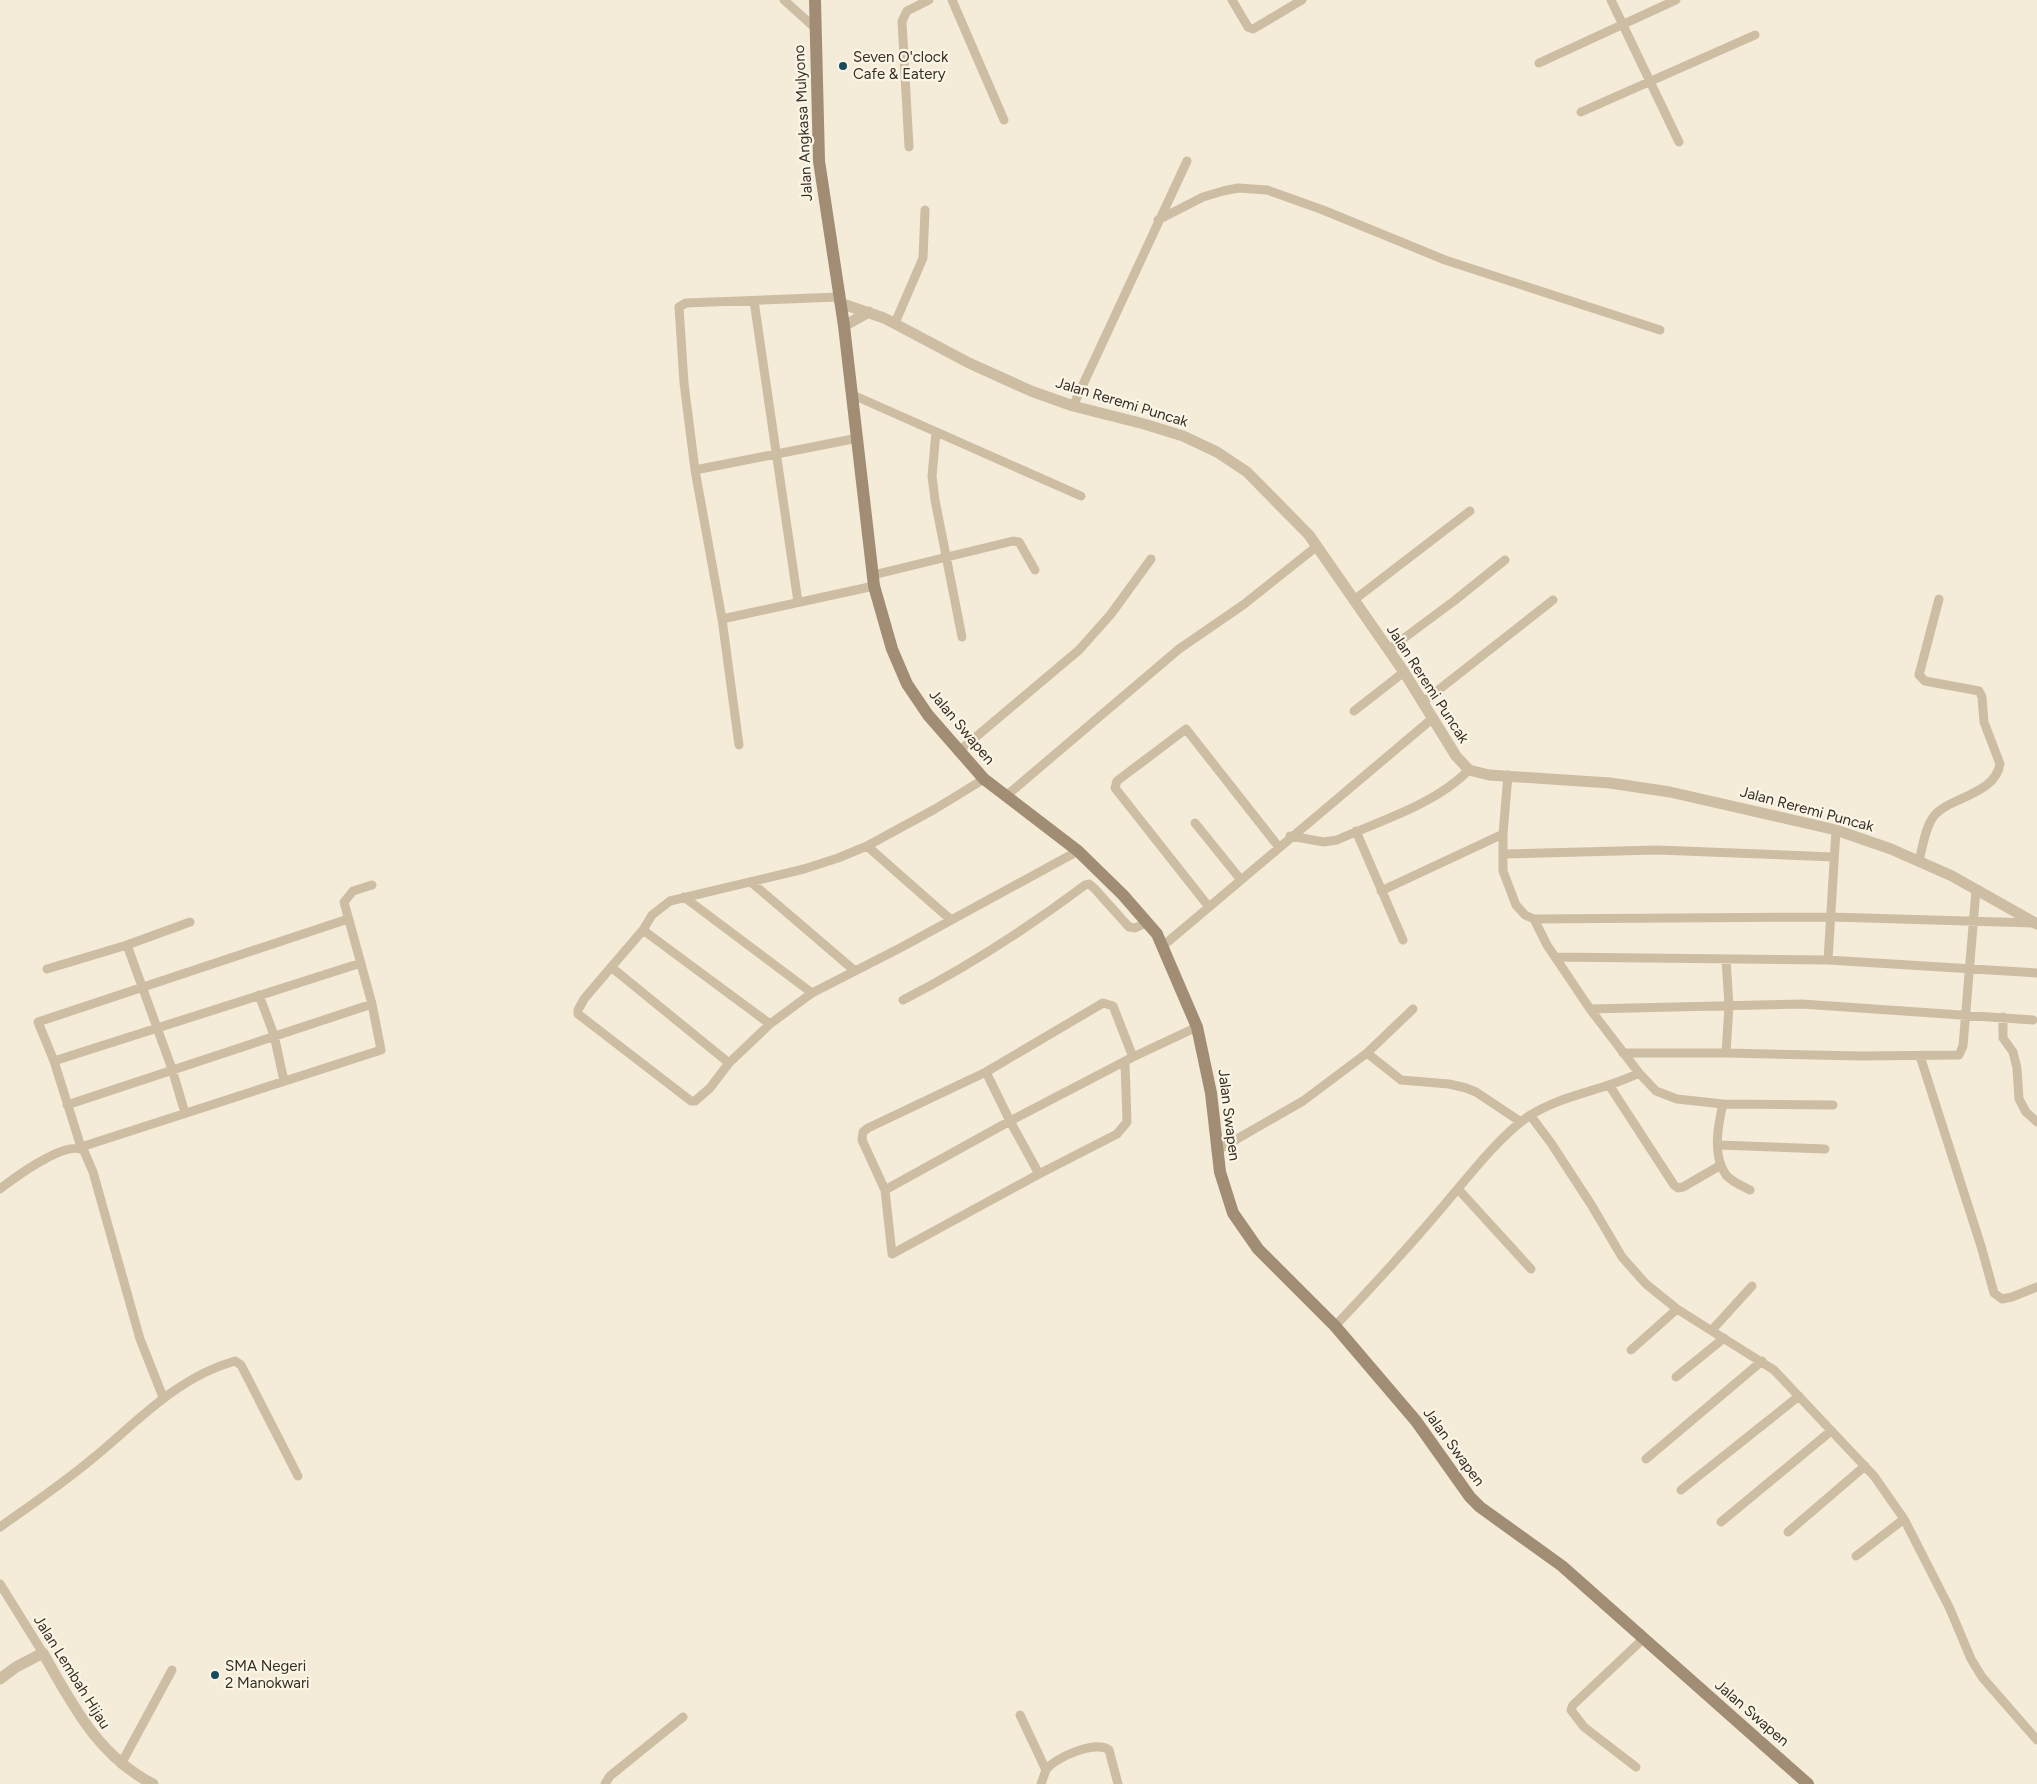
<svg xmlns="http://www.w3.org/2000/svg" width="2037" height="1784" viewBox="0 0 2037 1784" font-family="Figtree,sans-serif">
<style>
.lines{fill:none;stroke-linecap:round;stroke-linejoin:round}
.minor{stroke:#cdbea3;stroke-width:9}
.tertiary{stroke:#cdbea3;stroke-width:11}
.secondary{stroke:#a18c74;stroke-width:12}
.poi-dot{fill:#174c5d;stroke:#fbf5e5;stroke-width:2}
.labels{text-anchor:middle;stroke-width:4.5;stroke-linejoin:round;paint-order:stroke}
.poi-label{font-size:15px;fill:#372e26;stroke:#fbf5e5;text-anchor:start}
.street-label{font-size:15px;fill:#372e26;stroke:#fbf5e5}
</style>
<rect width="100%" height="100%" fill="#f4ecd8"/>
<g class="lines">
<path class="minor" d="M784,0l31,28
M952,0l52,120
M1232,0l16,27 5,2 49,-29
M1611,0l68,142
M1539,63l137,-63
M1581,112l174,-77
M909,147l-7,-126 5,-10 22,-11
M1158,220l45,-23 20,-6 15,-3 29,2 56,20 122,50 215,70
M754,301l44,301
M895,323l28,-65 2,-48
M853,395l228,101
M1073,406l114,-245
M936,432l-4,44 3,24 27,137
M695,470l163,-32
M873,575l140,-34 6,1 16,28
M1354,600l116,-89
M722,619l152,-33
M1388,650l66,-49 51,-41
M1423,702l130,-102
M1354,711l50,-39
M739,745l-17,-126 -27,-149 -11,-87 -5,-76 7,-4 153,-6
M958,752l121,-102 32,-36 40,-55
M1508,775l-5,59v37l13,34 9,10 9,4 13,26 43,64 49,64 17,18 21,8 46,5c-5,21 -11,51 3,71 6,7 16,11 24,15
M984,779l-49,30 -68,37 -29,12 -34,11 -134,32 -18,14 -9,15 -59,69 -6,11v4l113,87h4l15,-13 19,-25 41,-39 42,-31 90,-46 176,-96
M1006,796l173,-147 64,-44 73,-58
M1195,823l46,57
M1356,831l47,109
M1290,836l34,6 13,-2c45,-20 97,-35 132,-70
M867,846l83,73
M1503,854l154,-4 177,7
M1919,860c4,-13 6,-33 15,-44 15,-19 61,-21 66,-52l-16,-42 -2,-25 -3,-6 -54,-10 -6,-6 20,-76
M751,882l104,89
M1381,891l122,-57
M684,897l128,96
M1209,907l-94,-119 2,-7 69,-52 92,117
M1534,919l297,-2 203,6
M643,930l127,94
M1164,945l269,-227
M1555,957l273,3 209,13
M1828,960l8,-130
M611,967l118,96
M47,969l80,-24
M259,995l15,40 10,46
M903,1000c67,-34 122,-70 182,-115l4,-1 5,4 35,39 6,1 13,-6
M1590,1009l212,-5 231,16
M2003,1017v21l10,14 4,16 2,31 7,13 11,10
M1367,1053l34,27 48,4 17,4 10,4 45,30
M1623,1053h103l3,-47 -3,-47
M1726,1053l135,3 98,-1 4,-9 13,-156
M1920,1056l61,190 13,47 8,6 10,-2 25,-10
M1133,1057l64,-30
M54,1061l307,-98
M986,1072l24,49 123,-64 -20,-51 -10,-3 -117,69 -118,56 -5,4 -1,8 23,50 125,-69 29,53 78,-40 10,-12 -2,-59
M1609,1085l65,100 4,3 5,-1 38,-22
M1723,1104l110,1
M67,1105l305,-101
M185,1113l-13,-44 -45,-124 63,-23
M1530,1115l21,28 41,63 30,51 24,27 31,25 97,61 100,106 30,43 46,90 21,50 11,18 55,63
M1718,1145l107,4
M81,1147l-27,-86 -16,-39 310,-103
M78,1148l303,-98 -9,-46 -28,-102 9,-11 19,-6
M1216,1151l87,-50 64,-48 46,-44
M0,1189c14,-11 68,-51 84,-38l9,21 47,167 23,58
M1458,1189l73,80
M885,1190l7,64 147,-80
M1335,1326c36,-38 71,-76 105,-116 25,-29 58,-73 89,-94 34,-22 74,-25 110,-43
M1712,1330l40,-44
M1631,1350l46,-41
M1676,1377l48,-39
M1646,1459l116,-98
M1681,1490l118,-94
M1721,1522l110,-91
M0,1527c31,-22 62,-43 92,-68 44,-36 85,-82 143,-98l6,4 57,111
M1788,1532l77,-66
M1856,1556l48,-37
M0,1584l43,69
M1020,1715l26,55 -5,14
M121,1764l51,-94
M1636,1767l-52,-40 -13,-17 2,-5 70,-66
M1046,1770c9,-13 50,-30 63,-20l9,34
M605,1784l5,-8 73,-59"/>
<path class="tertiary" d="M840,303l44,15 85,45 62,28 42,15 71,18 39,12 34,16 30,20 62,63 95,137 52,84 13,14 20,5 121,8 60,9 166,38 55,19 61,27 85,48
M844,326l25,-14
M0,1679l16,-12 27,-14c29,51 55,103 110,131"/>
<path class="secondary" d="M815,0l4,161 25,165 30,260 18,63 15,35 21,31 56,64 94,72 45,44 34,39 40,93 14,66 9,79 13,41 25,36 77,77 81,95 54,76 10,10 82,59 246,218"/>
</g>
<g class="poi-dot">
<circle cx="843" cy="66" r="5"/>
<circle cx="215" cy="1675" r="5"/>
</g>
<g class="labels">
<g class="poi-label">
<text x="853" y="62">Seven O'clock<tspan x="853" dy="17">Cafe &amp; Eatery</tspan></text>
<text x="225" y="1671">SMA Negeri<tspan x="225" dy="17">2 Manokwari</tspan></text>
</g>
<g class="street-label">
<text transform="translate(803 123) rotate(-93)" y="5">Jalan Angkasa Mulyono</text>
<text transform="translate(1122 402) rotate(17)" y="5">Jalan Reremi Puncak</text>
<text transform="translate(1428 684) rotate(57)" y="5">Jalan Reremi Puncak</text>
<text transform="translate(962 727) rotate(50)" y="5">Jalan Swapen</text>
<text transform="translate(1807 809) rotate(15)" y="5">Jalan Reremi Puncak</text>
<text transform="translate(1229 1115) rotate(83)" y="5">Jalan Swapen</text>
<text transform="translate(1454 1447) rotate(54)" y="5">Jalan Swapen</text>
<text transform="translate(72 1672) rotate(58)" y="5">Jalan Lembah Hijau</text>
<text transform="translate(1752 1713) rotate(41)" y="5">Jalan Swapen</text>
</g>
</g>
</svg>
